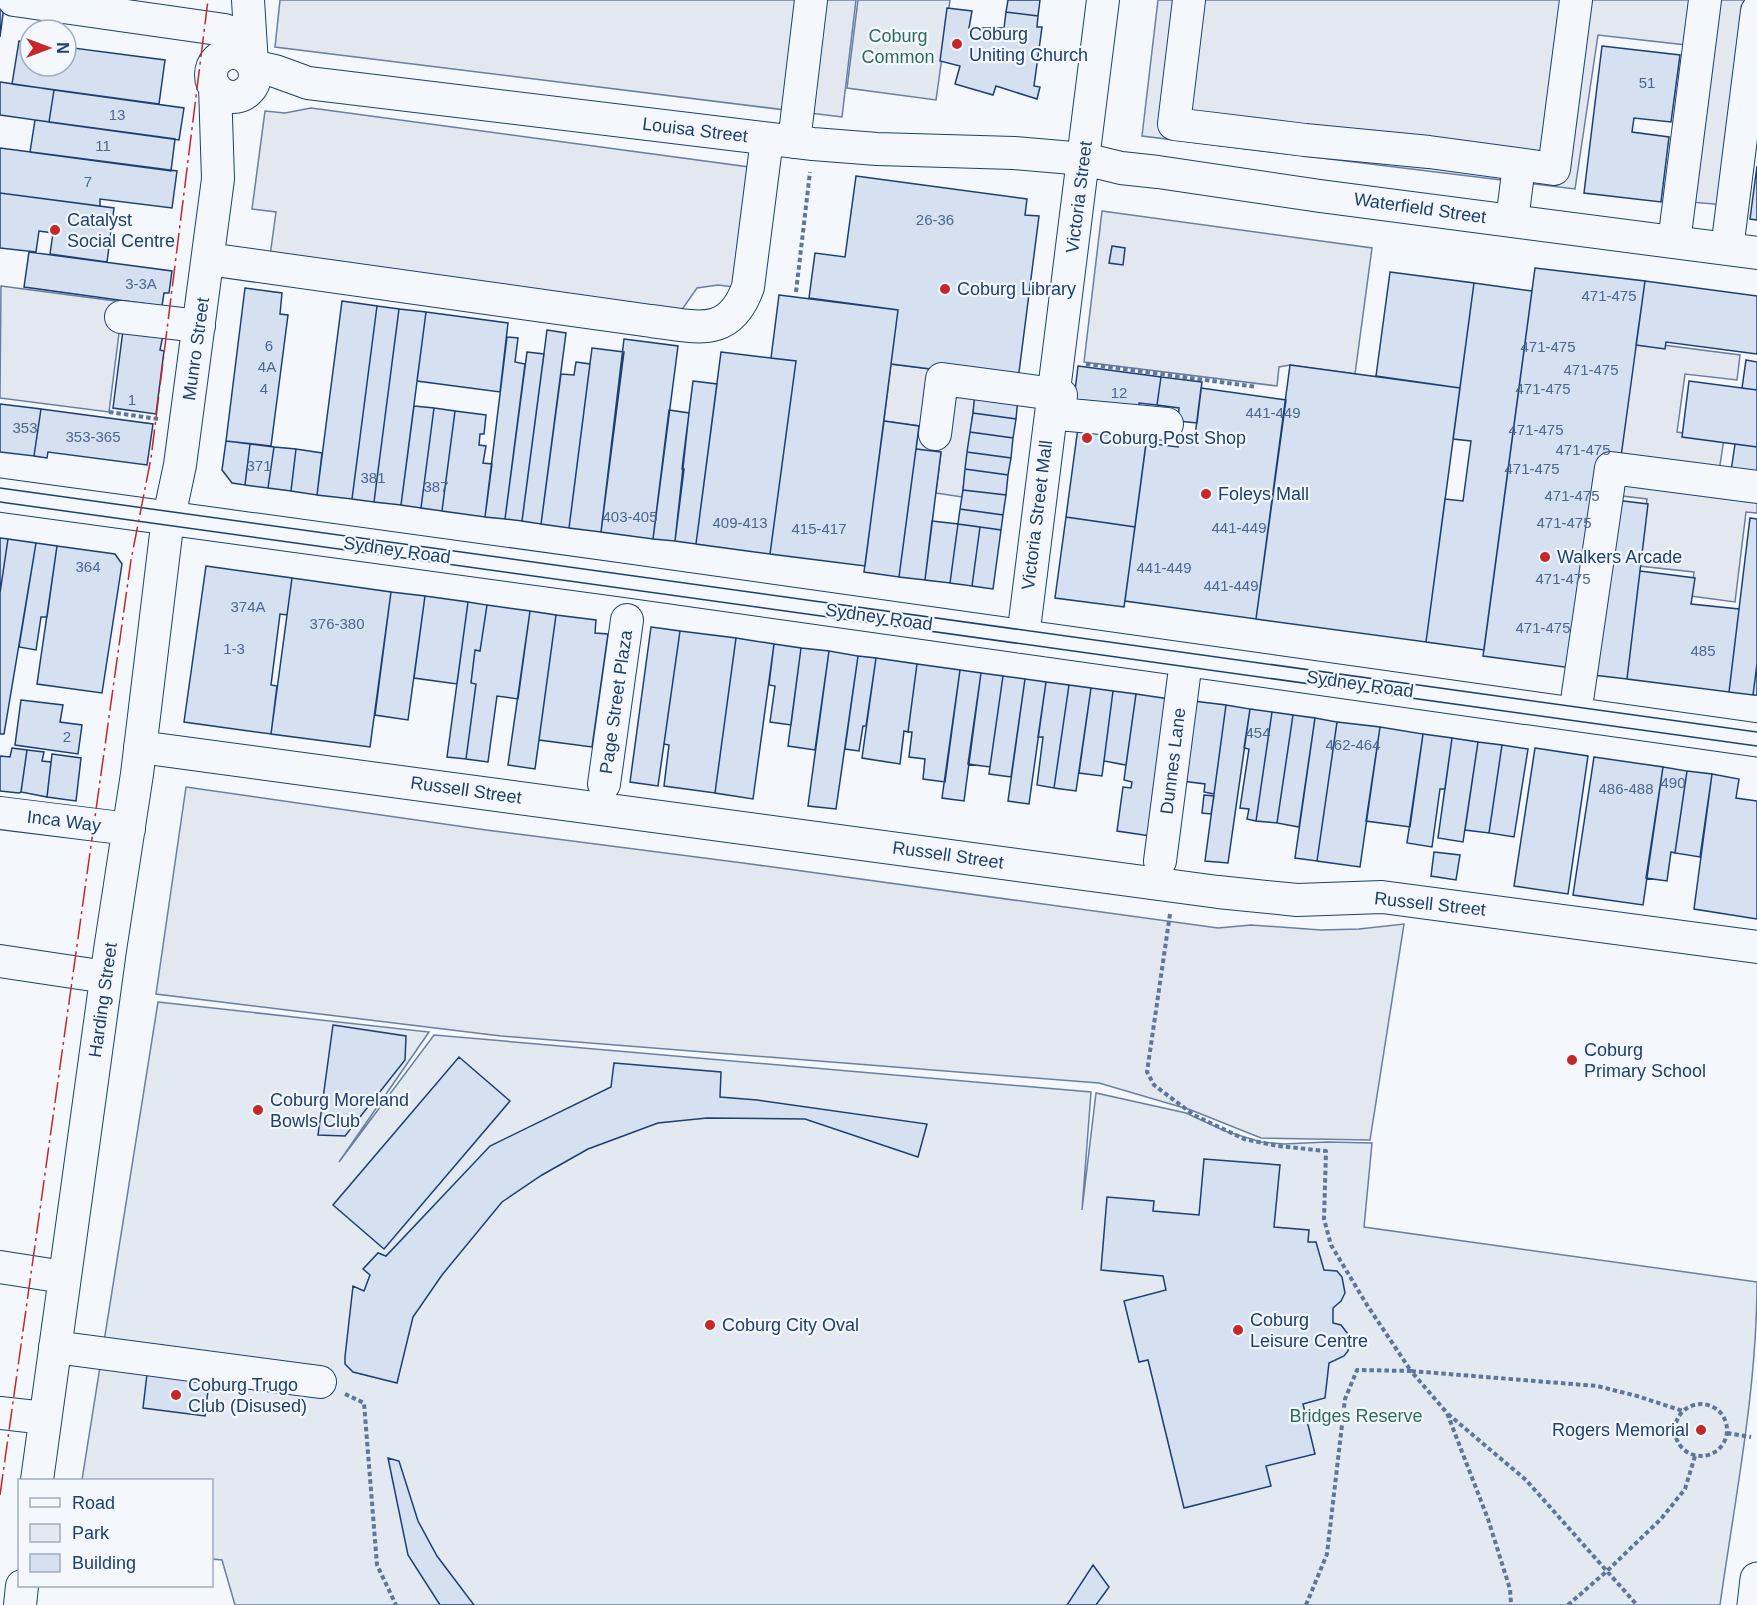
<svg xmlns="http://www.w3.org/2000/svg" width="1757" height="1605" viewBox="0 0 1757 1605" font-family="Helvetica,sans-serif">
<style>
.green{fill:#e3e9f0;stroke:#687fa3;stroke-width:1.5}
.parking{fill:#e3e8f0;stroke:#687fa3;stroke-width:1.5}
.building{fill:#d5e0f0;stroke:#1d3f73;stroke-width:1.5}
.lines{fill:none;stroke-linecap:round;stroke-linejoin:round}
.minor-casing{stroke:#1d3f73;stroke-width:34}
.highway-casing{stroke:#1d3f73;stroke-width:35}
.path{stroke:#5e769c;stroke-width:4;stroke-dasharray:4.5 3;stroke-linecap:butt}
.minor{stroke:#f4f7fb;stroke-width:32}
.highway{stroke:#f4f7fb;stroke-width:33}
.tram{stroke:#1d3f73;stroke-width:1.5}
.power{stroke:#c62828;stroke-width:1.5;stroke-dasharray:21 4.5 3 4.5;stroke-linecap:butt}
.poi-dot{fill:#c62828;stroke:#f4f7fb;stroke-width:2}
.labels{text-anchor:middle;stroke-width:4.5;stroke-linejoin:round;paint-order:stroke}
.number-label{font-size:15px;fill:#4b6792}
.poi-label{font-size:18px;fill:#1d3f73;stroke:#f4f7fb;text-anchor:start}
.park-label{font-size:18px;fill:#2c6c60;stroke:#f4f7fb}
.street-label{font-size:18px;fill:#1d3f73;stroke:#f4f7fb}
</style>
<rect width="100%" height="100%" fill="#f4f7fb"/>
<path class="green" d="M858,0h92l-14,100 -89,-12z
M158,1002l271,30 -90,130 95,-127 657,57 -9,118 14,-117 90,20 39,18 36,11 23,2 43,-2 45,1 -8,84 393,55c0,108 -22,216 -37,323h-1485l-13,-45 -10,-1v-79h-130z"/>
<path class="parking" d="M280,0h576l-14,117 -567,-70z
M1158,0h593l-26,205 -57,-5 18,-155 -88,-10 -23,154 -433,-53z
M311,108l438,59 -15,120 -16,-2 -21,3 -16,23 -411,-55 6,-44 -24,-3 13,-98 20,2z
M1102,211l270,37 -17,126 -65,-9 -11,2 -2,19 -193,-24z
M1,286l122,16 -14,110 -109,-14z
M1632,341l108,14 -3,25 -52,-6 -8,58 47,7 -5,32 -102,-14z
M891,364l87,11 -16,122 -26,-4 5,-40 -25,-4 3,-23 -35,-5z
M1616,476l141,18v19l-11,-1 -11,90 -44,-6 3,-24 -55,-6 8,-67 -33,-4z
M186,787l300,43 257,33 475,65 33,-3 70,5 38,-1 45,-5 -34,216 -109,-2 -70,-28 -92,-27 -598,-47 -345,-42z"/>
<path class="building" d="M1008,0h32l-2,16 -32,-4z
M0,5l4,1 -4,31z
M947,8l25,3 -3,17h35l2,-16 32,4 -1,11h5l-8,59 6,1 -3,12 -41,-13 -3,9 -38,-11 5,-18 -20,-5z
M19,41l11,1v24h36v-19l99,13 -6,44 -147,-20z
M1602,46l78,9 -9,67 -37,-4 -2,14 37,5 -8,65 -77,-9z
M0,82l54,8 -5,32 -49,-7z
M54,90l130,18 -5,32 -130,-18z
M35,120l140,19 -4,32 -141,-19z
M0,148l177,23 -5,37 -72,-9v7l-100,-13z
M1757,166v54l-7,-1z
M856,176l171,23 -2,16 14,1 -21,164 -127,-16 7,-54 -89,-12 6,-45 30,4z
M0,193l114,15 -7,54 -57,-8 3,-21 -14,-2 -3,21 -36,-4z
M1112,246l13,2 -2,17 -14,-2z
M29,252l143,19 -3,22h-5l-2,13 -138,-19z
M1535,268l110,13 -25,183 -41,205 -96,-13z
M1390,272l84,11 -14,105 -84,-12z
M1645,281l112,15v58l-91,-12 -1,7 -29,-4z
M1474,283l58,8 -48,359 -58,-8 19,-143 18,2 8,-60 -18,-2z
M245,288l37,5 -2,21 8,1 -17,131 -45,-5z
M779,295l119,15 -33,256 -95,-12 26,-193 -25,-3z
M342,301l35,5 -25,193 -35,-4z
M377,306l22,3 -25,193 -22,-3z
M399,309l27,3 -25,193 -27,-3z
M426,312l82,11 -8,69 -83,-11z
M123,330l40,5 -3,15 4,1 -8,63 -43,-6z
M547,330l19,3 -25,191 -19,-3z
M507,337l11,1 -3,24 10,2 -20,155 -20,-2z
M624,339l54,7 -25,193 -52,-7z
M592,348l32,4 -23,180 -32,-4z
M527,352l17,2 -22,167 -17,-2z
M721,352l75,9 -26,193 -74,-10z
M1746,360l11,2v28l-15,-2z
M576,362l14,2 -21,164 -28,-4 20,-150 13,1z
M1290,365l170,23 -34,254 -170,-23z
M1078,366l83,11 -4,28 -18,-2 -1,13 -65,-9z
M1161,377l41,5 -5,41 -19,-2 1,-13 -22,-3z
M693,381l24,3 -21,160 -21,-3 9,-72h-2z
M1689,381l68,9v57l-75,-10z
M1201,388l85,12 -30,219 -131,-18 21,-158 32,4 2,-13 15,2z
M975,392l43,6 -2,21 -43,-6z
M0,404l41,5 -7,47 -34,-4z
M414,406l20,2 -13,100 -20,-3z
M434,408l21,3 -13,100 -21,-3z
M41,409l112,15 -6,41 -99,-13 -1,6 -13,-2z
M669,410l20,3 -14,128 -22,-2z
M455,411l31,4 -2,19h-4l-1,11 7,1 -3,17 9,1 -7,53 -43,-6z
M973,413l43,6 -3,19 -43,-6z
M1079,420l69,9 -13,98 -69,-10z
M884,421l35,5 -20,151 -35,-5z
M970,432l43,6 -2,20 -44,-6z
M226,441l24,3 -5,41 -13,-2 -10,-13z
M250,444l24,3 -6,41 -23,-3z
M1735,444l22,3v35l-27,-4z
M274,447l22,2 -5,42 -23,-3z
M296,449l26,4 -5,42 -26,-4z
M916,449l25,3 -16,128 -26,-3z
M967,452l44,6 -3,17 -43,-6z
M965,469l43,6 -2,20 -43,-5z
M963,490l43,5 -3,20 -43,-6z
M1615,500l33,4 -21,175 -34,-4z
M960,509l43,6 -2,15 -43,-6z
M1066,517l69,10 -11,80 -69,-9z
M1750,518l7,1v145l-4,31 -24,-3z
M932,521l26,3 -8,59 -25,-3z
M958,524l22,3 -8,59 -22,-3z
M980,527l21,3 -8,59 -21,-3z
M0,538l8,1 -8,54z
M8,539l28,4 -32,191h-4v-141z
M36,543l21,3 -10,71h-6l-5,33 -17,-3z
M57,546l58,8 7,10 -20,129 -65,-9z
M206,566l86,12 -5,37 -7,-1 -9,71 6,1 -6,48 -87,-12z
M1640,571l55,7 -4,26 48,5 -10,83 -102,-13z
M292,578l99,14 -21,155 -99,-13z
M391,592l34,4 -17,124 -33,-5z
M425,596l43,6 -11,82 -43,-6z
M468,602l19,3 -7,46 -5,-1 -4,33 5,1 -10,75 -19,-2z
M487,605l43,6 -12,88 -21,-3 -9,66 -22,-3 10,-75 -5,-1 4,-33 5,1z
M530,611l26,4 -21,154 -27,-4z
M556,615l40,5 -1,13 13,1 -16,113 -53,-7z
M651,627l29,4 -22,155 -28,-4z
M680,631l56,7 -21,155 -51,-7 5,-41 -5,-1z
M736,638l38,6 -21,155 -38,-6z
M774,644l27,4 -10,77 -21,-3 5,-36 -6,-1z
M801,648l28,3 -14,99 -27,-4z
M829,651l29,5 -22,153 -28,-3z
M858,656l18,2 -10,68h-3l-4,25 -14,-2z
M876,658l41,6 -9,68 -4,-1 -4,33 -38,-6z
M917,664l43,6 -15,112 -22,-3 2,-20 -16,-2 3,-25h-4z
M1757,664v31h-4z
M960,670l21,3 -17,128 -22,-3z
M981,673l22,3 -13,91 -22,-3z
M1003,676l22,3 -14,98 -22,-3z
M1025,679l21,3 -17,122 -21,-3z
M1046,682l23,3 -15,103 -17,-3 6,-48h-5z
M1069,685l22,3 -15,103 -22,-3z
M1091,688l22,3 -11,85 -23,-3z
M1113,691l23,3 -10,71 -22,-4z
M1136,694l40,6 -19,137 -40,-6 6,-44 8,1 1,-6 -8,-2z
M21,700l42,5 -3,17 22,3 -4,29 -63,-9z
M1193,701l33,4 -12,89 -10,-2 1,-8 -23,-3z
M1226,705l24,4 -22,154 -23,-2z
M1250,709l22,3 -16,109 -9,-2 2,-10 -9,-1 9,-59 -5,-1z
M1272,712l21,3 -16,108 -21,-2z
M1293,715l22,3 -16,109 -22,-4z
M1315,718l22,4 -20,139 -22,-3z
M1337,722l43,5 -20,140 -43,-6z
M1380,727l43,7 -13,93 -44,-6z
M1423,734l29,4 -7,51h-5l-8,58 -25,-4z
M1452,738l26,4 -15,100 -25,-4z
M1478,742l24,3 -13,88 -24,-3z
M1502,745l26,4 -14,88 -25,-4z
M12,748l15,2 -6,42 -2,1 -19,-2v-35l10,1z
M1535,748l53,8 -20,138 -54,-8z
M27,750l17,2 -2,9 9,1 -4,35 -26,-5z
M52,754l29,4 -5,43 -29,-4z
M1594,757l69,10 -20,138 -70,-10z
M1663,767l24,4 -12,82 -4,-1 -4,29 -21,-3z
M1687,771l25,3 -12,83 -25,-4z
M1712,774l27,5 -3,19 21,3v118l-63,-10z
M1204,795l10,1 -3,18 -9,-1z
M1434,852l26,3 -4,25 -25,-4z
M333,1025l73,11 -1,24 -60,76 -27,-1z
M459,1057l51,44 -126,148 -51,-44z
M614,1063l107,9 -1,25 37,3 170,24 -9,33 -113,-38 -98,-1 -49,5 -70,26 -46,26 -40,27 -60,73 -29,42 -16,66 -44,-11 -8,-8v-7l8,-71 11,5 6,-16 -7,-6 15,-16 8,3 104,-110 121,-59z
M1204,1159l76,6 -6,62 35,3 -1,12h8l8,28 13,1 5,6 3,16 -4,8 -8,7v15l8,2 7,9 1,9 -1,8 -4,5 -15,7 -4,35 -22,6 12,50 -49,12 5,20 -87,22 -36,-148 -9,2 -15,-61 42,-11 -3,-14 -62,-6 6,-73 47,4 -1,10 46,4z
M147,1374l62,8 -4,34 -62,-8z
M388,1458l11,3 19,60 19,35 37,49h-34l-32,-50z
M1093,1565l16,22 -13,18h-29z"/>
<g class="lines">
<defs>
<path id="minor" d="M14,0l35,5 1,-5
M248,0l4,64
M1189,0l-15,124 131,16 124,12 125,17 22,-169
M49,5l176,25
M211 75a22 22 0 1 1 44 0a22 22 0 1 1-44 0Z
M253,66l22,5 33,12 505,61 64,5 137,4 70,6 37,9 37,4 162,24 437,57
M794,142l17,-142
M1512,221l7,-56
M1674,242l31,-242
M1727,249l30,-238
M208,259l443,62c44,5 78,19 97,-34l19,-148
M121,317l78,9
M935,434l7,-55 119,16 -2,19 108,10
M1023,637l80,-637
M1575,714l36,-246 146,19
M140,747l1078,145 79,8 85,-3 375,50
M604,784l23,-164
M0,813l129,16
M1160,861l26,-200
M0,961l106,16
M0,1267l64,10
M55,1347l265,35
M0,1413l45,5
M37,1480l73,-530 27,-176 30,-248 13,-61 38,-286 -3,-92
M20,1605l2,-19"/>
<path id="highway" d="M0,495l621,85 1136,160
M1754,1605l3,-26"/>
</defs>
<use href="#minor" class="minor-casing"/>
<use href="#highway" class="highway-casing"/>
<path class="path" d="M796,292l14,-120
M1086,364l171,23
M109,412l49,7
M1170,914l-23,158 7,13 40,30 50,24 34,7 48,5 -2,68 7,26 36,60 44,66 186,15 40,10 46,15
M345,1394l19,9 13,162 19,40
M1675 1430a26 26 0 1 1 52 0a26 26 0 1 1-52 0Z
M1448,1414l78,66 111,125
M1727,1433l24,4
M1306,1605l21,-51 18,-155 12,-29 54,1 36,42 41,106 22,70 1,16
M1568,1605l39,-34 54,-52 24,-30 10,-33"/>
<use href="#minor" class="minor"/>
<use href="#highway" class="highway"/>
<path class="tram" d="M0,488l1757,244
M0,502l1757,244"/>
<path class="power" d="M0,1495l131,-935 20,-102 57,-458"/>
</g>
<g class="poi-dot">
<circle cx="957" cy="44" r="6"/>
<circle cx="55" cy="230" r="6"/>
<circle cx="945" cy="289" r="6"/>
<circle cx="1087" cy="438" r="6"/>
<circle cx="1206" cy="494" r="6"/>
<circle cx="1545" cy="557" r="6"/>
<circle cx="1572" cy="1060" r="6"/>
<circle cx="258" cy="1110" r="6"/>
<circle cx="710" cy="1325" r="6"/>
<circle cx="1238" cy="1330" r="6"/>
<circle cx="176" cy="1395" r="6"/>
<circle cx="1701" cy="1430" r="6"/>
</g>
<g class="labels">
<g class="number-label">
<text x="1647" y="88">51</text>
<text x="117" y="120">13</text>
<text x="103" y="151">11</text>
<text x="88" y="187">7</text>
<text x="935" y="225">26-36</text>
<text x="141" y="289">3-3A</text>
<text x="1609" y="301">471-475</text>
<text x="269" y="351">6</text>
<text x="1548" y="352">471-475</text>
<text x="267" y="372">4A</text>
<text x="1591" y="375">471-475</text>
<text x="264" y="394">4</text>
<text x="1543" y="394">471-475</text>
<text x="1119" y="398">12</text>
<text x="132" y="405">1</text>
<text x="1273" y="418">441-449</text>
<text x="25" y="433">353</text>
<text x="1536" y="435">471-475</text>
<text x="93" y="442">353-365</text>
<text x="1583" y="455">471-475</text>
<text x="259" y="471">371</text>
<text x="1532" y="474">471-475</text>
<text x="373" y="483">381</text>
<text x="436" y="492">387</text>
<text x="1572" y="501">471-475</text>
<text x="630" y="522">403-405</text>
<text x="740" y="528">409-413</text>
<text x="1564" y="528">471-475</text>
<text x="1239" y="533">441-449</text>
<text x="819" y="534">415-417</text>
<text x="88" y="572">364</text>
<text x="1164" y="573">441-449</text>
<text x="1563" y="584">471-475</text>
<text x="1231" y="591">441-449</text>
<text x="248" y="612">374A</text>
<text x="337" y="629">376-380</text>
<text x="1543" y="633">471-475</text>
<text x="234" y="654">1-3</text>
<text x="1703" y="656">485</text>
<text x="1258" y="738">454</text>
<text x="67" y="742">2</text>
<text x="1353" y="750">462-464</text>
<text x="1673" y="788">490</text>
<text x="1626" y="794">486-488</text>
</g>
<g class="poi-label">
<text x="969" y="40">Coburg<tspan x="969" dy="21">Uniting Church</tspan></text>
<text x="67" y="226">Catalyst<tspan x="67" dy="21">Social Centre</tspan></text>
<text x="957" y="295">Coburg Library</text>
<text x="1099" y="444">Coburg Post Shop</text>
<text x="1218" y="500">Foleys Mall</text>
<text x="1557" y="563">Walkers Arcade</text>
<text x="1584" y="1056">Coburg<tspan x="1584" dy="21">Primary School</tspan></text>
<text x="270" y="1106">Coburg Moreland<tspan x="270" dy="21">Bowls Club</tspan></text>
<text x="1250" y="1326">Coburg<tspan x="1250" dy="21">Leisure Centre</tspan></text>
<text x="722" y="1331">Coburg City Oval</text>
<text x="188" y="1391">Coburg Trugo<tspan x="188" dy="21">Club (Disused)</tspan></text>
<text x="1689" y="1436" text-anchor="end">Rogers Memorial</text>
</g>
<g class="park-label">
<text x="898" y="42">Coburg<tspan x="898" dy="21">Common</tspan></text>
<text x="1356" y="1422">Bridges Reserve</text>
</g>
<g class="street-label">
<text transform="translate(695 130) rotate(7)" y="6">Louisa Street</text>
<text transform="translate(1079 197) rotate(-83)" y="6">Victoria Street</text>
<text transform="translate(1420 208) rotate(8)" y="6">Waterfield Street</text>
<text transform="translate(196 349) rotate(-82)" y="6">Munro Street</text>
<text transform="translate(1037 515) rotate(-83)" y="6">Victoria Street Mall</text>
<text transform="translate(397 550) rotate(8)" y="6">Sydney Road</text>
<text transform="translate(879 617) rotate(8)" y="6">Sydney Road</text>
<text transform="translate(1360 684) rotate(8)" y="6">Sydney Road</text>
<text transform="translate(616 702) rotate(-82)" y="6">Page Street Plaza</text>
<text transform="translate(1173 761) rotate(-83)" y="6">Dunnes Lane</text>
<text transform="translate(466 790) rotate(8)" y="6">Russell Street</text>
<text transform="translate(64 821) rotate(7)" y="6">Inca Way</text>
<text transform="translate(948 855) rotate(8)" y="6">Russell Street</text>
<text transform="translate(1430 904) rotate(6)" y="6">Russell Street</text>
<text transform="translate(103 1000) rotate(-82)" y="6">Harding Street</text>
</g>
</g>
<rect x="18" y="1479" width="195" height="108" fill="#f4f7fb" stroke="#9eadc5" stroke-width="1.5"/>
<rect x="30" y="1498" width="30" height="9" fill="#f4f7fb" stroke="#9eadc5" stroke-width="1.5"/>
<text x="72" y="1509" font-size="18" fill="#1d3f73">Road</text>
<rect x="30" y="1524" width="30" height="18" fill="#e3e9f0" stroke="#9eadc5" stroke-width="1.5"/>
<text x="72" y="1539" font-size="18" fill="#1d3f73">Park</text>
<rect x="30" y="1554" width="30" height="18" fill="#d5e0f0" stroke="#9eadc5" stroke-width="1.5"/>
<text x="72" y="1569" font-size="18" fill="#1d3f73">Building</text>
<g transform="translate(48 48) rotate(90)"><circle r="28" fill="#f4f7fb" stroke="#9eadc5" stroke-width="1.5"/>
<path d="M0-4.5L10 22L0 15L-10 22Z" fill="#c62828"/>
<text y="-9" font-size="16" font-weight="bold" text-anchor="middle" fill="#1d3f73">N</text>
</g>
</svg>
